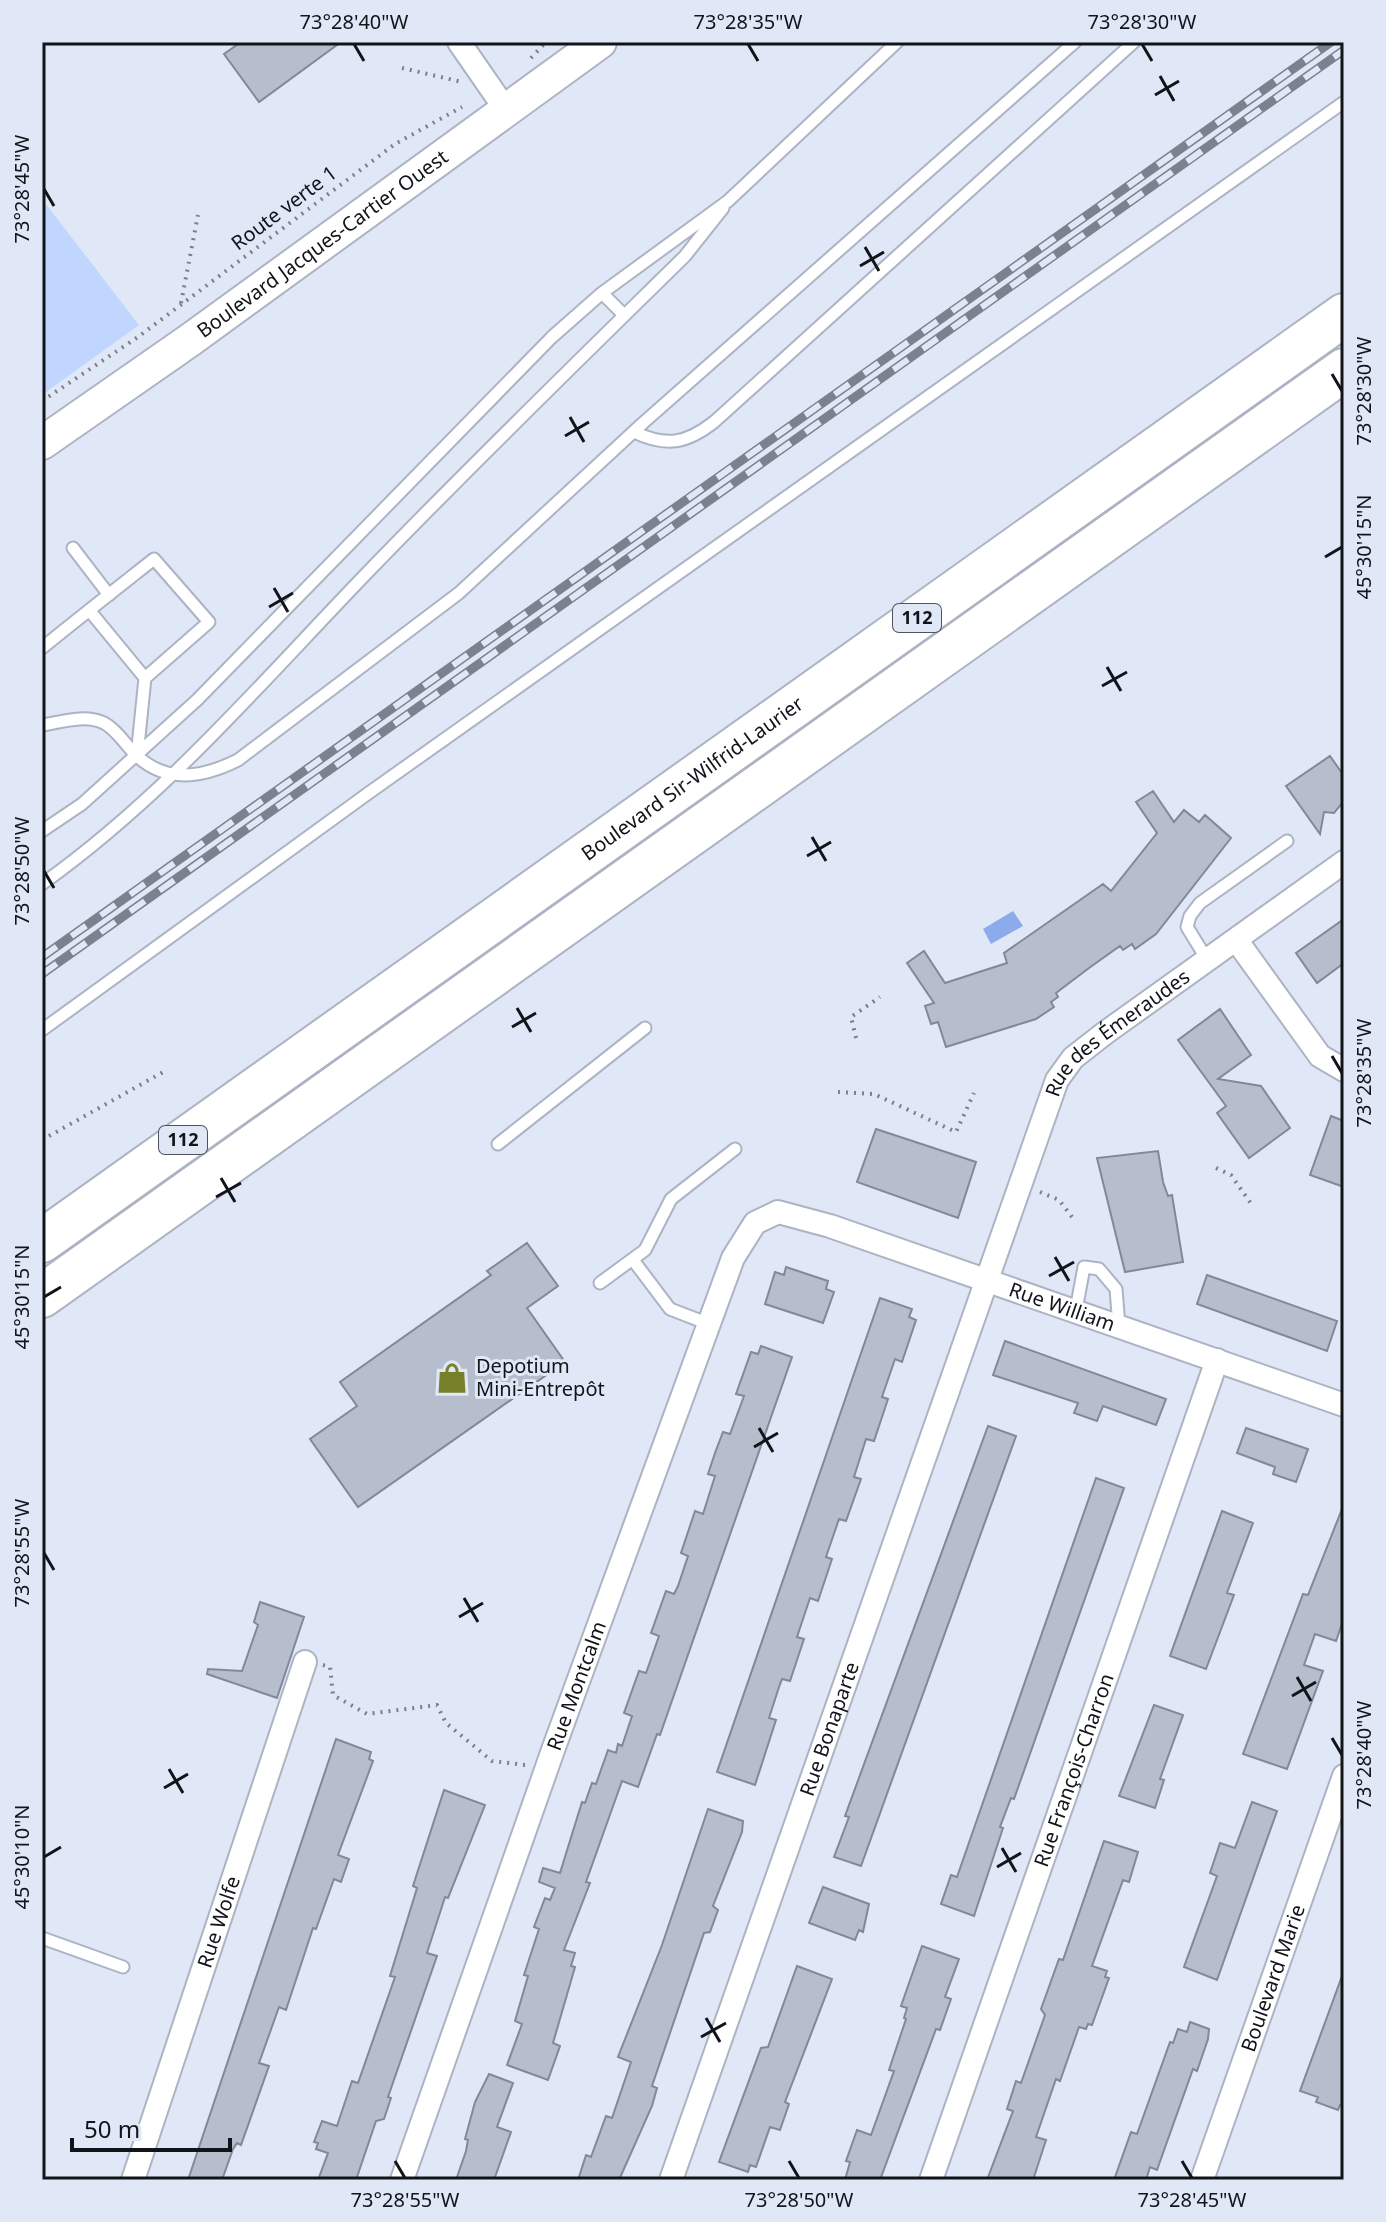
<svg xmlns="http://www.w3.org/2000/svg" width="1386" height="2222" viewBox="0 0 1386 2222" font-family="'Noto Sans',sans-serif">
<style>
.green{fill:#c1d6fe}
.water{fill:#8cabeb}
.building{fill:#b6becd;stroke:#818897;stroke-width:2}
.lines{fill:none;stroke-linecap:round;stroke-linejoin:round}
.service-casing{stroke:#acb3c3;stroke-width:15}
.minor-casing{stroke:#acb3c3;stroke-width:26}
.secondary-casing{stroke:#acb3c3;stroke-width:36}
.motorway-casing{stroke:#acb3c3;stroke-width:46}
.path{stroke:#7a7f8a;stroke-width:4;stroke-dasharray:2 6;stroke-linecap:butt}
.service{stroke:#fff;stroke-width:11}
.minor{stroke:#fff;stroke-width:22}
.secondary{stroke:#fff;stroke-width:32}
.motorway{stroke:#fff;stroke-width:42}
.rail-casing{stroke:#7c828d;stroke-width:9}
.rail{stroke:#e0e8f8;stroke-width:6;stroke-dasharray:18;stroke-linecap:butt}
.ticks{fill:none;stroke:#111419;stroke-width:3}
.labels{text-anchor:middle;stroke-width:6;stroke-linejoin:round;paint-order:stroke}
.shield{fill:#e0e8f8;stroke:#4f545c;stroke-width:2}
.shield-label{font-size:18px;font-weight:bold;fill:#111419}
.street-label{font-size:20px;fill:#111419;stroke:#e0e8f8}
.poi-label{font-size:20px;fill:#111419;stroke:#e0e8f8;text-anchor:start}
.neatline{fill:none;stroke:#111419;stroke-width:3}
.ticks-label{font-size:20px;text-anchor:middle;fill:#111419}
</style>
<rect width="100%" height="100%" fill="#e0e8f8"/>
<path class="green" d="M42,199l97,126 -97,70z"/>
<path class="water" d="M1013,911l10,15 -32,18 -8,-15z"/>
<path class="building" d="M241,42h100l-82,60 -35,-48z
M1330,756l14,20v25l-10,12 -10,-1 -4,22 -34,-48z
M1153,791l21,31 10,-12 15,12 6,-7 26,23 -75,96 -21,15 -3,-5 -9,6 -3,-4 -31,22 -33,25 2,4 -7,5 3,5 -18,12 -90,28 -8,-25 -7,2 -6,-18 9,-3 -27,-40 17,-12 21,32 62,-20 -3,-10 99,-69 8,7 46,-58 -21,-31z
M1344,919v44l-27,20 -21,-30z
M1220,1009l31,46 -33,24 43,7 29,42 -41,30 -32,-45 9,-7 -48,-66z
M1331,1116l13,5v66l-34,-12z
M876,1129l100,33 -18,56 -101,-36z
M1158,1151l5,31 5,14 4,-1 11,67 -58,10 -28,-114z
M527,1243l31,43 -31,22 38,54 -207,145 -48,-68 47,-33 -17,-24 151,-107 -4,-4z
M786,1267l42,14 -2,8 8,3 -11,31 -58,-19 10,-32 9,3z
M1207,1275l130,46 -10,30 -130,-47z
M880,1298l32,11 -3,8 7,3 -14,42 -7,-3 -13,38 6,2 -14,42 -8,-2 -12,38 7,2 -15,42 -7,-2 -13,38 6,2 -14,42 -8,-3 -13,39 7,2 -14,42 -8,-2 -3,8 -10,31 7,2 -21,65 -38,-13z
M1005,1341l161,58 -10,26 -53,-19 -6,15 -23,-8 4,-10 -85,-28z
M761,1346l31,11 -132,378 -3,-1 -19,53 -16,-6 -36,101 4,1 -26,67 11,3 -4,13 4,1 -22,76 7,3 -12,34 -41,-15 15,-41 -7,-3 13,-45 -4,-1 15,-46 -5,-2 11,-29 5,2 5,-12 -16,-6 4,-14 17,5 22,-71 3,1 7,-20 4,1 12,-34 8,3 2,-9 4,2 10,-30 -8,-3 15,-42 7,2 13,-37 -8,-3 15,-42 8,3 4,-8 10,-30 -7,-3 14,-42 8,3 12,-38 -7,-2 7,-21 8,-21 7,2 14,-38 -8,-2 15,-42 7,2z
M988,1426l28,10 -155,430 -27,-9 15,-40 -4,-1z
M1246,1428l62,21 -12,33 -23,-8 2,-7 -38,-14z
M1096,1478l28,10 -110,311 -3,-1 -11,29 3,1 -29,88 -33,-12 10,-29 6,2z
M1342,1509l2,109 -8,23 -21,-7 -11,31 19,6 -36,98 -44,-15 60,-160 5,1z
M1222,1511l31,12 -26,70 7,2 -28,74 -36,-13z
M260,1602l44,15 -27,81 -70,-24 1,-5 34,2 16,-46 -4,-3z
M1154,1705l29,10 -23,64 4,1 -9,28 -36,-12z
M336,1739l35,13 -2,7 4,2 -35,94 11,4 -8,23 -7,-3 -18,50 -3,-1 -27,82 -7,-3 -20,56 10,3 -28,79 -4,-2 -4,6 -11,31h-34z
M444,1790l41,15 -37,93 -3,-1 -18,56 10,3 -49,141 3,1 -7,21 -8,2 -20,59h-38l10,-27 -12,-4 2,-6 -4,-1 8,-21 15,5 15,-45 6,2 37,-106 -5,-1 27,-88 -4,-2z
M1252,1802l25,9 -60,169 -33,-13 33,-91 -7,-3 10,-30 15,5z
M708,1809l35,12 -1,11 -29,74 5,4 -8,22 -6,1 -52,153 5,2 -5,18 -33,74h-41l8,-25 5,2 15,-41 6,2 19,-56 -13,-5 44,-112z
M1104,1841l34,11 -9,30 -6,-2 -31,86 15,5 -2,6 4,1 -17,47 -4,-1 -2,5 -7,-2 -19,54 -4,-2 -20,58 10,3 -13,40h-46l26,-69 -6,-2 9,-28 5,2 24,-68 -4,-6 18,-50 4,1z
M823,1887l46,17 -6,28 -4,-2 -4,10 -46,-17z
M922,1946l37,13 -14,38 6,2 -11,31 -4,-1 -56,151h-35l5,-18 -4,-1 11,-31 14,5 23,-64 -5,-1 17,-51 -2,-1 3,-10 -6,-2z
M797,1966l35,13 -47,123 4,2 -9,26 -10,-3 -14,40 -6,-2 -2,7 -29,-10 42,-114 7,-1z
M1342,1976l2,130 -4,-1 -2,5 -22,-8 2,-5 -18,-6z
M1190,2022l19,7 -1,10 -11,32 -4,-2 -36,101 -7,-3 -4,13h-32l17,-48 6,2 33,-92 3,1 5,-14 9,3z
M489,2074l24,9 -16,44 14,5 -17,48h-38l10,-29 2,-11 -3,-1 10,-37z"/>
<g class="lines">
<defs>
<path id="service" d="M602,293l22,22
M634,432c32,15 52,12 80,-10l420,-380
M73,548l36,47
M42,648c37,-30 74,-59 112,-89l55,63 -64,56 -56,-68
M42,725c19,-3 43,-11 62,-2 12,6 21,21 31,31 30,30 67,24 103,6l221,-167 184,-170 432,-381
M137,756l8,-78
M42,831l40,-27 115,-104 355,-363 50,-44 126,-92 169,-159
M42,884c121,-86 219,-201 322,-308 105,-109 213,-214 321,-320l38,-48
M1208,961l-21,-34 3,-11 10,-13 87,-62
M42,1030l328,-238 974,-690
M498,1144l147,-116
M633,1260l37,49 39,15
M600,1283l45,-33 26,-51 64,-50
M1076,1310l8,-43 15,2 17,20 3,37
M42,1938l81,29"/>
<g id="minor">
<path d="M459,42l47,68"/>
<path d="M1237,941l83,115 24,14"/>
<path id="s1" d="M133,2180l172,-518"/>
<path id="s2" d="M402,2180l151,-430 180,-492 22,-35 23,-11 52,14 514,179"/>
<path id="s3" d="M671,2180l386,-1100 16,-22 32,-25 239,-171"/>
<path id="s4" d="M931,2180l286,-820"/>
<path id="s5" d="M1202,2180l142,-404"/>
</g>
<g id="secondary">
<path id="s6" d="M42,443l148,-103 410,-298"/>
</g>
<g id="motorway">
<path id="s7" d="M42,1241l1302,-926"/>
<path d="M42,1296l1302,-926"/>
</g>
</defs>
<use href="#service" class="service-casing"/>
<use href="#minor" class="minor-casing"/>
<use href="#secondary" class="secondary-casing"/>
<use href="#motorway" class="motorway-casing"/>
<path class="path" d="M531,58l15,-16
M402,68l60,14
M181,303l17,-88
M42,401l96,-64 257,-193 67,-37
M856,1038l-5,-21 29,-20
M838,1092l36,2 82,38 18,-39
M42,1140l123,-69
M1216,1168l15,7 21,30
M1040,1192l19,8 13,17
M323,1665l7,2 3,28 34,19 70,-9 9,18 46,38 33,4"/>
<use href="#service" class="service"/>
<use href="#minor" class="minor"/>
<use href="#secondary" class="secondary"/>
<use href="#motorway" class="motorway"/>
<defs>
<path id="rail" d="M42,957l1289,-915
M42,974l1302,-924"/>
</defs>
<use href="#rail" class="rail-casing"/>
<use href="#rail" class="rail"/>
</g>
<path class="ticks" d="M354,44l10,17M748,44l10,17M1142,44l10,17M1160,76l14,25M1155,95l24,-14M44,189l10,17M865,247l14,24M860,266l24,-14M1332,374l10,17M570,417l14,25M565,436l24,-14M1325,557l17,-10M274,588l14,24M269,607l24,-14M1107,667l14,24M1102,686l25,-14M812,837l14,24M807,856l24,-14M44,871l10,17M517,1008l14,24M512,1027l24,-14M1332,1056l10,17M221,1178l14,24M216,1197l25,-14M1055,1257l14,24M1049,1276l25,-14M44,1297l17,-10M759,1428l14,24M754,1447l24,-14M44,1553l10,17M464,1598l14,24M459,1617l24,-14M1297,1677l14,24M1292,1696l24,-14M1332,1738l10,17M169,1769l14,24M164,1788l24,-14M1002,1848l14,24M44,1857l17,-10M997,1867l24,-14M706,2018l14,24M701,2037l25,-14M395,2161l10,17M789,2161l10,17M1182,2161l10,17"/>
<defs>
<symbol id="shop-bare" viewBox="-9 -9 18 18"><path d="M-5-2.5h2.3a2.7 3.5 0 0 1 5.4 0H5L5.5 6h-11ZM-1.5-2.5h3a1.5 2.3 0 0 0-3 0Z" fill="#787f29" stroke="#e0e8f8" stroke-width="2.5" paint-order="stroke"/></symbol>
</defs>
<g fill-rule="evenodd">
<use href="#shop-bare" x="430" y="1356" width="44" height="44"/>
</g>
<g class="labels">
<g class="shield">
<rect x="893" y="604" width="48" height="28" rx="6"/>
<rect x="159" y="1126" width="48" height="28" rx="6"/>
</g>
<g class="shield-label">
<text x="917" y="624">112</text>
<text x="183" y="1146">112</text>
</g>
<g class="street-label">
<text transform="translate(284 208) rotate(-37)" y="7">Route verte 1</text>
<text dy="7" stroke="none"><textPath href="#s6" startOffset="344">Boulevard Jacques-Cartier Ouest</textPath></text>
<text dy="7" stroke="none"><textPath href="#s7" startOffset="798">Boulevard Sir-Wilfrid-Laurier</textPath></text>
<text dy="7" stroke="none"><textPath href="#s3" startOffset="1242">Rue des Émeraudes</textPath></text>
<text dy="7" stroke="none"><textPath href="#s2" startOffset="1346">Rue William</textPath></text>
<text dy="7" stroke="none"><textPath href="#s2" startOffset="524">Rue Montcalm</textPath></text>
<text dy="7" stroke="none"><textPath href="#s3" startOffset="478">Rue Bonaparte</textPath></text>
<text dy="7" stroke="none"><textPath href="#s4" startOffset="434">Rue François-Charron</textPath></text>
<text dy="7" stroke="none"><textPath href="#s1" startOffset="272">Rue Wolfe</textPath></text>
<text dy="7" stroke="none"><textPath href="#s5" startOffset="214">Boulevard Marie</textPath></text>
</g>
<g class="poi-label">
<text x="476" y="1373">Depotium<tspan x="476" dy="23">Mini-Entrepôt</tspan></text>
</g>
</g>
<rect width="1386" height="2222" fill="none" stroke="#e0e8f8" stroke-width="88"/>
<path d="M72 2138v12h158v-12" fill="none" stroke="#111419" stroke-width="4"/>
<text x="84" y="2138" font-size="24" fill="#111419" stroke="#e0e8f8" stroke-width="6" paint-order="stroke">50 m</text>
<rect x="44" y="44" width="1298" height="2134" class="neatline"/>
<g class="ticks-label">
<text x="354" y="29">73°28'40"W</text>
<text x="748" y="29">73°28'35"W</text>
<text x="1142" y="29">73°28'30"W</text>
<text transform="translate(22 189) rotate(-90)" y="7">73°28'45"W</text>
<text transform="translate(1364 391) rotate(-90)" y="7">73°28'30"W</text>
<text transform="translate(1364 547) rotate(-90)" y="7">45°30'15"N</text>
<text transform="translate(22 871) rotate(-90)" y="7">73°28'50"W</text>
<text transform="translate(1364 1073) rotate(-90)" y="7">73°28'35"W</text>
<text transform="translate(22 1297) rotate(-90)" y="7">45°30'15"N</text>
<text transform="translate(22 1553) rotate(-90)" y="7">73°28'55"W</text>
<text transform="translate(1364 1755) rotate(-90)" y="7">73°28'40"W</text>
<text transform="translate(22 1857) rotate(-90)" y="7">45°30'10"N</text>
<text x="405" y="2207">73°28'55"W</text>
<text x="799" y="2207">73°28'50"W</text>
<text x="1192" y="2207">73°28'45"W</text>
</g>
</svg>
